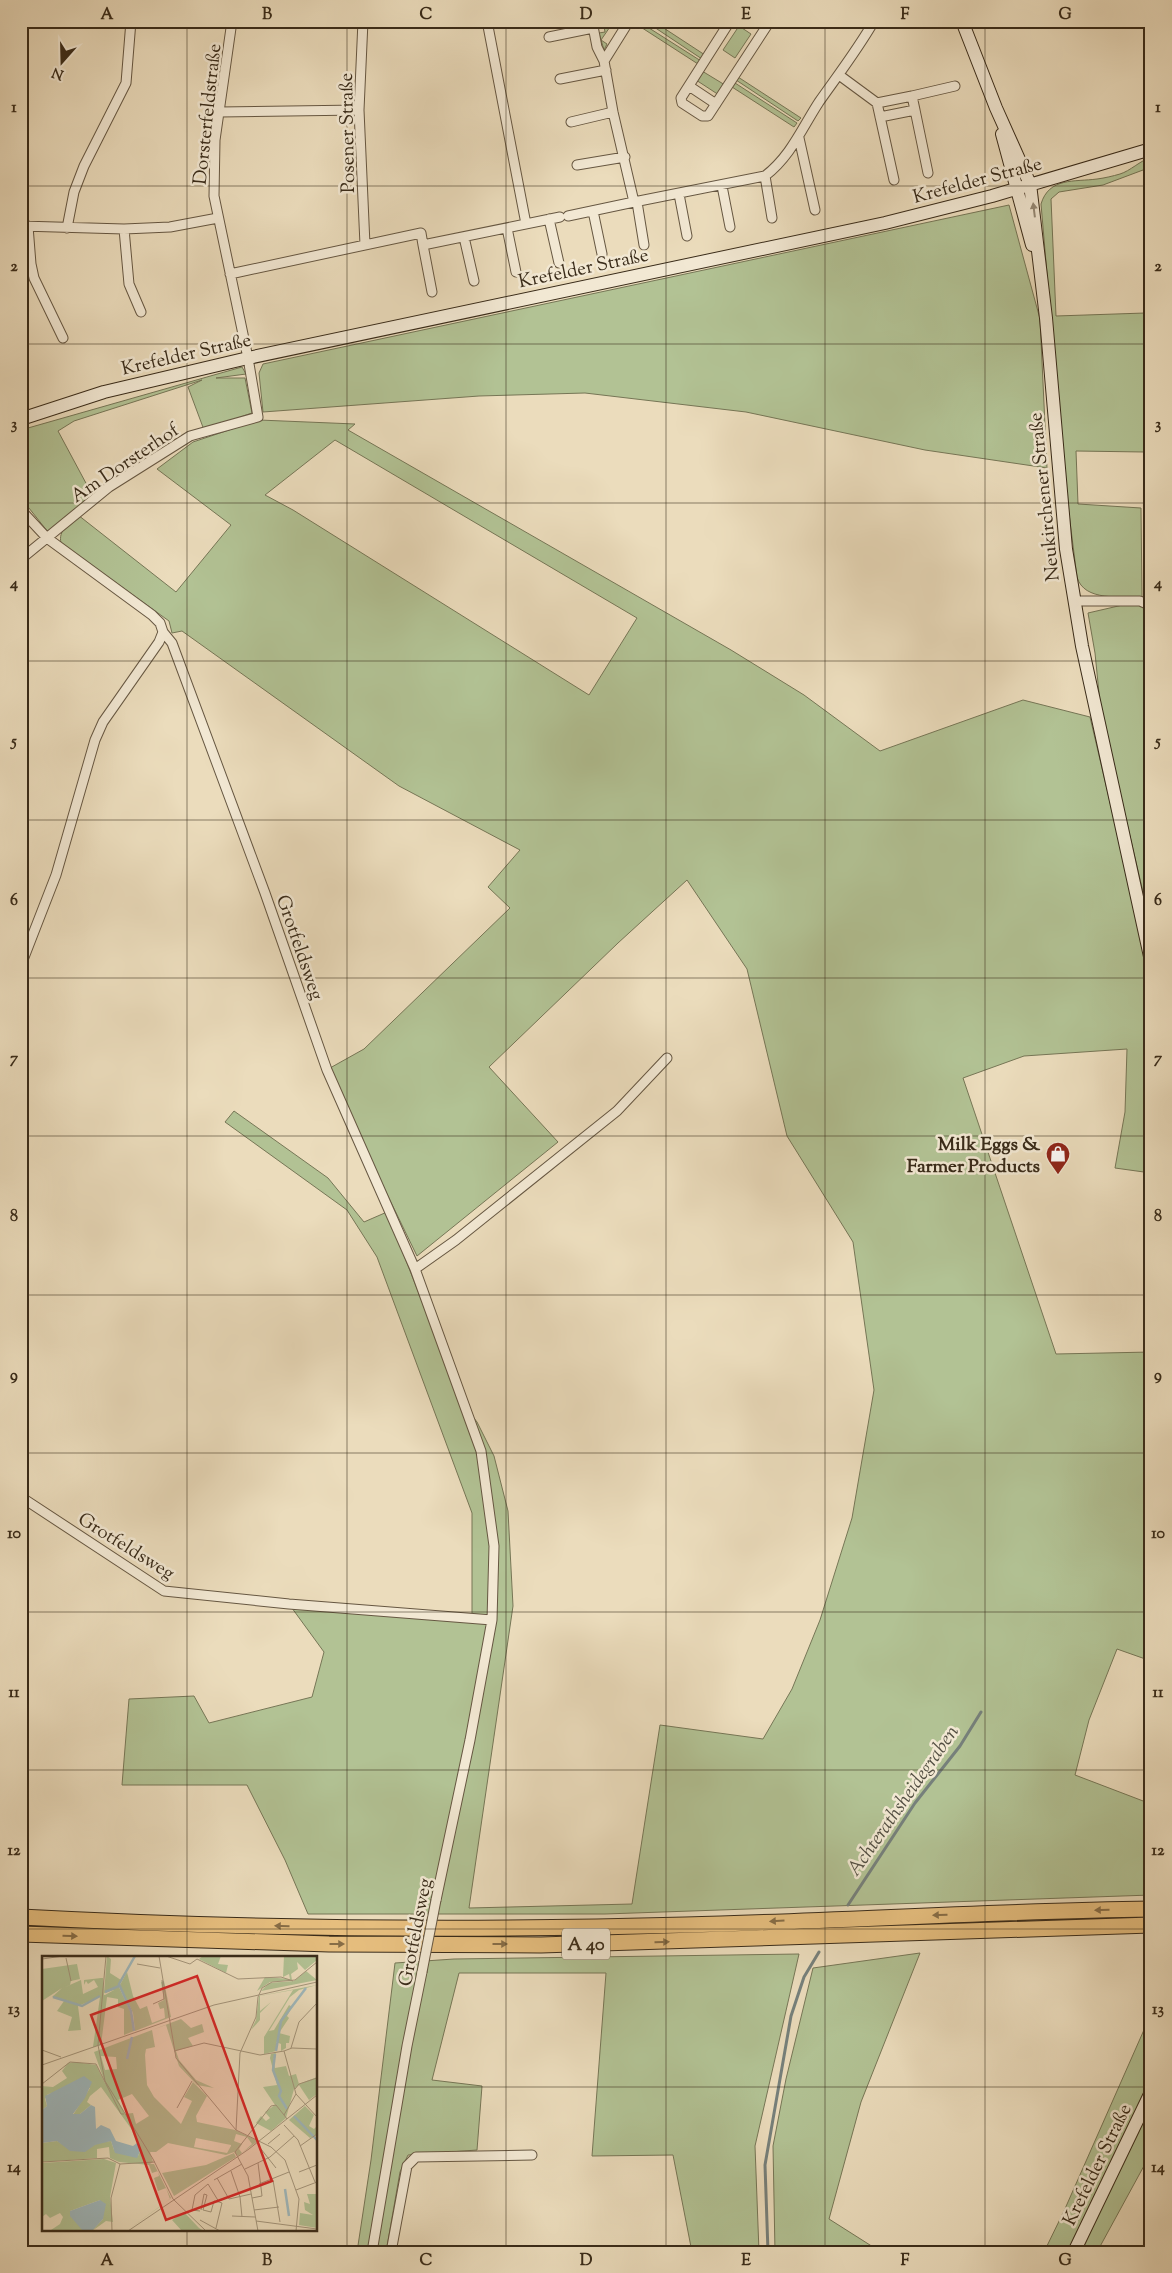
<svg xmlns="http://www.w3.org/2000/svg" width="1172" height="2273" viewBox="0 0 1172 2273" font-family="'Sorts Mill Goudy',serif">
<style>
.green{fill:#b2c294;stroke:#767656;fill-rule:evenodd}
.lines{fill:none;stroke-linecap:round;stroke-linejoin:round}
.stream{stroke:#76807b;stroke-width:3}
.minor-casing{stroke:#665742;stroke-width:11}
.secondary-casing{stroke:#392b19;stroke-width:14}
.motorway-casing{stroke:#392b19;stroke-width:17}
.minor{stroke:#f2e8d3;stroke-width:9}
.secondary{stroke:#f2e8d3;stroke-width:12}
.motorway{stroke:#e6be7e;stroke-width:15}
.minor-bridge-casing{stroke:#665742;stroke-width:11;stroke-linecap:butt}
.minor-bridge{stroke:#f2e8d3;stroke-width:9}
.oneway{fill:#968a76}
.oneway2{fill:#876d46}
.grid{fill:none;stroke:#392b19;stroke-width:1;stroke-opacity:0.55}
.labels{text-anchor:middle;stroke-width:5;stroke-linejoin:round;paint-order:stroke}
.shield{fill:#f2e8d3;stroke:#706451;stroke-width:1}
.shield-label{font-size:18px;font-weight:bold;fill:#392b19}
.street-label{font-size:19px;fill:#392b19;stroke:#f2e8d3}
.poi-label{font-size:19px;font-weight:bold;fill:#392b19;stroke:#f2e8d3;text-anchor:end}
.water-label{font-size:20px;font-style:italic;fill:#524e42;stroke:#f2e8d3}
.inset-river{fill:none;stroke:#9fb8bd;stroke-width:2.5}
.inset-road{fill:none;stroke:#a4957b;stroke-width:1}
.view{fill:#d62828;fill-opacity:0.15;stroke:#d62828;stroke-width:2.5}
.inset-edge{fill:none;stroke:#392b19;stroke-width:2.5}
.neatline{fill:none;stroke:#392b19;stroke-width:2}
.grid-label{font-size:16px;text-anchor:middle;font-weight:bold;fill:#392b19}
</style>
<rect width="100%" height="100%" fill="#ebdcbc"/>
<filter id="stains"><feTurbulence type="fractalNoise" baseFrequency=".004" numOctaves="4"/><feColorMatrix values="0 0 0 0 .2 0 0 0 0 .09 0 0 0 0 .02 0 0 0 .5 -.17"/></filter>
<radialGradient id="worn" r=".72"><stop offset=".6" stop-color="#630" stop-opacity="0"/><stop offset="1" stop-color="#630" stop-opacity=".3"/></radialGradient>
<path class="green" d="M603,21h11l-13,19 6,4 -3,6 -5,-17 6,-1z
M638,21l63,40 -3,3 -62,-40z
M645,21h8l52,34 -3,4z
M739,26l12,8 -16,24 -12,-8z
M702,71l23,14 -6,10 -23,-15z
M738,77l63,41 -3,3 -62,-41z
M735,83l62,40 -3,4 -62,-40z
M1151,157v10l-48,18 -44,7 -8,7 5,117 89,-3 -1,139 -68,-1 2,53 63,4 1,89c-21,-1 -58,5 -65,-20l-12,-95 -24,-278c8,-27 34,-22 56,-25 8,-1 16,-3 23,-5 10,-3 20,-13 31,-17z
M1009,205l31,114 7,149 -122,-18 -179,-38 -161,-19 -106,3 -216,16 -4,-39 4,-9z
M242,367l4,7 -30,4h29l7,35 -48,17 -16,-43 14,-7 -128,41 -16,10 37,69 -47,32 -27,-34v-68z
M259,420l96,4 -7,6 383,220 73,45 76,56 143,-51 67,17 61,260v196l-36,-5 10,-56 2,-63 -103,7 -61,22 93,276 95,-2v309l-34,-12 -28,71 -14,55 76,29v91l-546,19h-297l-23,-54 -38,-75h-125l7,-86 65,-3 15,27 103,-26 12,-45 -35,-48 183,15v-106l-95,-256 -30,-47 -122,-88 9,-11 94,67 36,44 23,-10 74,189 16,21 17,34 14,55 5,95 -44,302 163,-4 28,-179 103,14 29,-50 28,-69 32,-102 22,-128 -21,-148 -66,-106 -40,-167 -60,-89 -69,63 -129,124 69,75 -141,114 -47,-97 -40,-91 34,-19 146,-141 -22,-21 32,-37 -121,-64 -217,-155 -10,2 -3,-12 -108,-78c-3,-13 8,-19 17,-28l98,77 55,-67 -74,-56 36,-27zM335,440l302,178 -48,77 -296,-185 -28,-15z
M1140,601l11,5v320l-50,-213 -6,-60 -7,-40z
M920,1953l-59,149 -32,117 52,33h-106l-2,-106 13,-67 27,-111z
M799,1954l-44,192 4,106h-67l-19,-97 -81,1 14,-183h-147l-27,107 50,6 -5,64 -69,5 -8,17 -14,80h-29l14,-92 24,-197 59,-4z
M1151,2014v139l-54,99h-53l20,-41z"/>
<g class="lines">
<path class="stream" d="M848,1905l67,-102 45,-57 21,-34
M768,2252l-3,-87 26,-149 13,-39 15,-25"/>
<defs>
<path id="minor" d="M363,21l-4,89 6,135
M487,21l39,203
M592,21l5,26 7,14 9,51 21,90 131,-26c26,-20 37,-48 54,-74 19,-27 39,-53 55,-81
M730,21l-49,77 1,5 20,13h6l62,-95
M549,37l44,-9
M604,61l25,-40
M839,75l38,28 17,77
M560,79l46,-9
M689,86l27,18
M877,103l35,-7
M915,110l-3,-14 43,-10
M220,112l139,-2
M880,117l35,-7 13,63
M571,122l42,-10
M799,138l16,72
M577,165l48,-8
M765,176l7,42
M722,186l8,41
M679,194l8,42
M637,202l7,43
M593,211l9,43
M568,216l66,-14
M549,219l10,44
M21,226l103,3 46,-2 48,-9
M28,226l3,38 3,14 29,60
M67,228l7,-36 10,-26 42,-83 5,-62
M507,228l9,44
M124,229l5,55 12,28
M464,237l10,44
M423,245l9,47
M230,274l191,-41 2,12 137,-28
M21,510l26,28 105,77 8,8 3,9 -4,10 -56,80 -8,18 -39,135 -35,90
M21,559l88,-72 81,-51 68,-19 -10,-59 -34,-162 1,-56 17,-119
M1075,601h65l11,5
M163,632l9,11 93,250 62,177 88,199 66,182 13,95 -2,74 -22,120 -34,160
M415,1269l41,-29 161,-129 50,-53
M21,1497l143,94 125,13 203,16
M372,2252l35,-206 15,-74
M391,2252l16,-86 9,-9 116,-2"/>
<path id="secondary" d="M962,21l34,87 34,76 16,134 20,231 16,97 69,315
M1002,134l30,111
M21,419l83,-27 144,-34 637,-135 107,-27 159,-47
M1074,2252l77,-160"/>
<path id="motorway" d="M21,1917c221,12 443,14 664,8 156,-4 310,-14 466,-16
M21,1934l308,10 212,1 610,-20"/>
</defs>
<use href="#minor" class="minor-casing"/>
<use href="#secondary" class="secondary-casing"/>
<use href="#motorway" class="motorway-casing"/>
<use href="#minor" class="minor"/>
<use href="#secondary" class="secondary"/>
<use href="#motorway" class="motorway"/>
<defs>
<path id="minor-bridge" d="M422,1972l14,-72"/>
</defs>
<use href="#minor-bridge" class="minor-bridge-casing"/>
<use href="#minor-bridge" class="minor-bridge"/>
</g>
<defs><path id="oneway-solid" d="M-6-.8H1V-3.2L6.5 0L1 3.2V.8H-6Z" transform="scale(1.25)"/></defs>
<use class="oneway" href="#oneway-solid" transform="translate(1034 210) rotate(-97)"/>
<g class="oneway2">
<use href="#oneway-solid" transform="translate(1102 1910) rotate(179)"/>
<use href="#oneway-solid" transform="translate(940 1915) rotate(178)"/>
<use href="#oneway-solid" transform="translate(777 1921) rotate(177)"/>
<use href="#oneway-solid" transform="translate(282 1926) rotate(-179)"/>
<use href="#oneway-solid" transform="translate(70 1936) rotate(2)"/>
<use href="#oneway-solid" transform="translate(662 1942) rotate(-1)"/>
<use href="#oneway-solid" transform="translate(337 1944)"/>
<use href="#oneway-solid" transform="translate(500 1944)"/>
</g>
<path class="grid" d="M187,21v1936M347,21v2231M506,21v2231M666,21v2231M825,21v2231M985,21v2231M21,186h1130M21,344h1130M21,503h1130M21,661h1130M21,820h1130M21,978h1130M21,1136h1130M21,1295h1130M21,1453h1130M21,1612h1130M21,1770h1130M21,1929h1130M21,2087h23M316,2087h835M187,2229v23"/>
<defs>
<symbol id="shop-pin" viewBox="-11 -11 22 30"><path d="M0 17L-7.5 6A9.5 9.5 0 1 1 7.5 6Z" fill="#8f2418" stroke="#f2e8d3"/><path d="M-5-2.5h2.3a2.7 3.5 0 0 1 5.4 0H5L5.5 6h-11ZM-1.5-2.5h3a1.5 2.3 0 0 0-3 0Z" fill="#fff"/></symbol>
</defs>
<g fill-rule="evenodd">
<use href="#shop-pin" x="1044" y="1140" width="28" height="38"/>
</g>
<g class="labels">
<rect class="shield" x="562" y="1928.5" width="48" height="31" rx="4"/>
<g class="shield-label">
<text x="586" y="1950">A 40</text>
</g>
<g class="street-label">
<text transform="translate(206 114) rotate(-84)" y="7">Dorsterfeldstraße</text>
<text transform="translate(346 133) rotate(-91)" y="7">Posener Straße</text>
<text transform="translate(977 179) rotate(-15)" y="7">Krefelder Straße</text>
<text transform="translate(583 267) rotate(-12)" y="7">Krefelder Straße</text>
<text transform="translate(186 353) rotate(-13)" y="7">Krefelder Straße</text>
<text transform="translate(124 462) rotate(-34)" y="7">Am Dorsterhof</text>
<text transform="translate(1043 497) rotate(-96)" y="7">Neukirchener Straße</text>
<text transform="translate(301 947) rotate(71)" y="7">Grotfeldsweg</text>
<text transform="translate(127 1545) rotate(32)" y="7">Grotfeldsweg</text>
<text transform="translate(414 1932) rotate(-79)" y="7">Grotfeldsweg</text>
<text transform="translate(1096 2164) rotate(-64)" y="7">Krefelder Straße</text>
</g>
<g class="poi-label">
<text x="1040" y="1150">Milk Eggs &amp;<tspan x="1040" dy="22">Farmer Products</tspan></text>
</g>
<g class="water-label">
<text transform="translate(902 1800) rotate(-55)" y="7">Achterathsheidegraben</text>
</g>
</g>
<g transform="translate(42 1956)">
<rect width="275" height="275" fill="#ebdcbc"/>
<path d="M65,0l4,3 -1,14 11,7 -3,5 13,28 3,18 -10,4v-26l-6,-2v-8l-11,-2 -6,48 -8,2 7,-50 -22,9 3,24 -13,1 4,-14 -15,-6 7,-10 -12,-4 10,-9 -20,13v-32l35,-5 3,15 -9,2 -1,4 -7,3 18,-8 2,14 15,-7 -4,-7 -6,4 -2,-3 -2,4v-5l17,-2h2l1,17h1l9,-5 -10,3zM161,0h18l-3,8 10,1 -2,8 -27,-14zM242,0h33v4l-12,10 -8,-8 1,7 -7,5 1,6 -22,2 -13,9 8,-14 25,2 -1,-5 -6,3zM264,15l11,9 -56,11 8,-8 25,-2zM85,16l6,24 7,13 7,-3 5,17 13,-5 -1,-10 -4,1 -2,-6 6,-3 -3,-18 3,-1 7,36 -36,14 -2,-18 -13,-28zM275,29l-18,5 -9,7 -21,34 5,-1 15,-25 3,2 -5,9 2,2 -10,15 11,3 -1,7h-3v5l-5,3v-7l-5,-2v9l-12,3v-17l29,-47 -33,6v15l11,-9 -11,11v7l-9,10 5,-10 3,-24zM139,63l10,9 11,-4 2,8 -16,6 5,8 -17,5 3,9 17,20 18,8 -17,-3 -18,-19 -13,-41 -14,5 3,17 -9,2 -1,6 2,30 7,12 27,27 11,-23 -8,-4 9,-15 14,14 -11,20 1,6 38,8 23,11 -20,15 -4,-4 -8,3 -58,-12 -12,9h-6l3,10 -3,2h4l17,34 -13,10 -32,23 44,-32 -4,-11 -8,3 -4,-13 5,-2 -1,-5 -6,2 -3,-8 -30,-3 -9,-4 -1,-11 -12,2v9l-55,4v-19l15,-2 8,5 46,-5 3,9 24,6 3,-7 -6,-15 -34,-47 -11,9 -3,6 4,3 -11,9 -7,1 17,-27 -42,6 -3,5 2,7 -5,4v-24l11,1 14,-9 -5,-7 6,-8 7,-1 21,3 10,20 -12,-33zM59,100l15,1 1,12 -12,1zM90,138l17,22 -13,8 -3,-11 -8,1 -7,-14zM194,178l11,3 5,7 -10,9 -3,-4 3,-5 -8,-3zM154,182l35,7v1l-4,7 -33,-6zM234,97l-3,7 2,8 11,-2 3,10 7,-2 3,10 18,-7v17l-8,6 -10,-15 -5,4 -8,29 -15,13 -15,-8 5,-7 5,5 4,-3 -5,-6 10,-7 -12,-18 14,-2 -7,-27 1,-4zM263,150l9,9 -5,11 5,3 3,-3v8l-7,4 -21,-18zM192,197l2,4 -62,39 -12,-23 44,-8zM62,203l12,4 -6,34 3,25 -7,-1 -14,10 11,-12 -3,-19 -30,11 13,20 -32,-1 9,-6 3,-7 -3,-4 -10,5 -4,-4 -4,3v-54zM265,238h10v34l-18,-3 1,-12 13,2 -8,-5 -1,-8 6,2zM142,256l15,16 5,3h-22l-10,-11z" fill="#b2c294" fill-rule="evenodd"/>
<path d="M42,120l8,6 -7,16 -12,16h7l11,-9 4,2 1,22 5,-4 9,4 6,12 17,5 4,-3 4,6 -4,9 -22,-5 -4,-12 -16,4 -10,7 -15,-1 -13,-10 -15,2v-33l5,-4 -2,-10zM58,244l6,4 -3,15 -11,12h-9l-13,-15v-5z" fill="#9fb8bd"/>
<path class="inset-river" d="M63,36l14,-6M11,41l29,9 18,-10M92,75l-3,-20 -12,-27 16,-28M234,95l5,-30 25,-33M233,98l-2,16 8,21 -2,5 8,13M85,103l5,-22M252,160l23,24M243,233l4,27"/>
<path class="inset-road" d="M64,0l-8,89 7,36 48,78 20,40 33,32M117,0l17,102 60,72M124,0l24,8 7,-5 41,20 43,-2 12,4M24,2l5,23M0,3l21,-3M95,8l23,4M111,48l11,-5 -2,-19M249,92l8,-26 18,-19M0,94l19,7M132,95l30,-8 56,12 24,-4 12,43 21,23M242,95l8,-3 25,1M0,109l172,-60 103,-23M0,128l28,-22 26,2 25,50h3M253,133l4,-5 18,-6M135,152l15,-27M245,163l-3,-4 12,-21M242,169l14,15 17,42M226,188l12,-10M258,190l17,-12M219,193l15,19M0,206l66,-4 12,6 35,-2M203,213l25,-12 24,-21M189,215l9,26 2,20M257,216l18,-7M175,222l12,21 22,-5M172,224l28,-16M231,224l7,42M217,228l30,-12M254,234l21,-8M210,242l10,-2 -4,-33M212,254l25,-3M158,255l-8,-1 3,-15 13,-11 11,18 -5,-1 -3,11 -8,-2 4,-15 -3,-1 -3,16M190,260l23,1M158,264l20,11M214,265l61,8M174,272l6,-25 -3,-1M70,275l-1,-33 9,-34M86,275l121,-82 68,-54M216,275l-10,-55 -13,-24 36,-46 5,-1 8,10M254,275l3,-32 -14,-39 -14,-13 -35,-17 4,-77 16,-36 2,-20 4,-9 10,-6 23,-2 22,-18"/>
<path class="view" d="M155,20l75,205 -106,39 -75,-205z"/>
<rect width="275" height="275" class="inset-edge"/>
</g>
<rect width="1172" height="2273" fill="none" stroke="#ebdcbc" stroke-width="55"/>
<g transform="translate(62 62) rotate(200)" stroke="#f2e8d3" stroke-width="4" paint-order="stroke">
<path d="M0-4L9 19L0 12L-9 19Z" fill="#392b19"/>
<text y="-8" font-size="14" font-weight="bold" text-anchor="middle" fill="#392b19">N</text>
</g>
<rect x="28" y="28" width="1116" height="2218" class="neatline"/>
<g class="grid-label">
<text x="107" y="19">A</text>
<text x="267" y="19">B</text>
<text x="426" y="19">C</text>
<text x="586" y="19">D</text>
<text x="746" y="19">E</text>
<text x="905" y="19">F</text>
<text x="1065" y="19">G</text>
<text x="14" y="112">1</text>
<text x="1158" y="112">1</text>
<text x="14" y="271">2</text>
<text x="1158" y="271">2</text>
<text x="14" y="429">3</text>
<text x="1158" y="429">3</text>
<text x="14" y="588">4</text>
<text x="1158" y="588">4</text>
<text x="14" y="746">5</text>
<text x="1158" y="746">5</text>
<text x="14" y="905">6</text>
<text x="1158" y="905">6</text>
<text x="14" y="1063">7</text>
<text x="1158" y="1063">7</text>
<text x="14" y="1221">8</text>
<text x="1158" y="1221">8</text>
<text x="14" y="1380">9</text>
<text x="1158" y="1380">9</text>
<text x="14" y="1538">10</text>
<text x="1158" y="1538">10</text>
<text x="14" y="1697">11</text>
<text x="1158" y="1697">11</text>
<text x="14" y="1855">12</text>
<text x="1158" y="1855">12</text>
<text x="14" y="2014">13</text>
<text x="1158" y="2014">13</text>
<text x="14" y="2172">14</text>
<text x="1158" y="2172">14</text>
<text x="107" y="2265">A</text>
<text x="267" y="2265">B</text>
<text x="426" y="2265">C</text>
<text x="586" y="2265">D</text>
<text x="746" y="2265">E</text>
<text x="905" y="2265">F</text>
<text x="1065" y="2265">G</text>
</g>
<rect width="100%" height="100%" filter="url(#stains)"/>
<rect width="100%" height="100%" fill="url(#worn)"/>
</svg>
